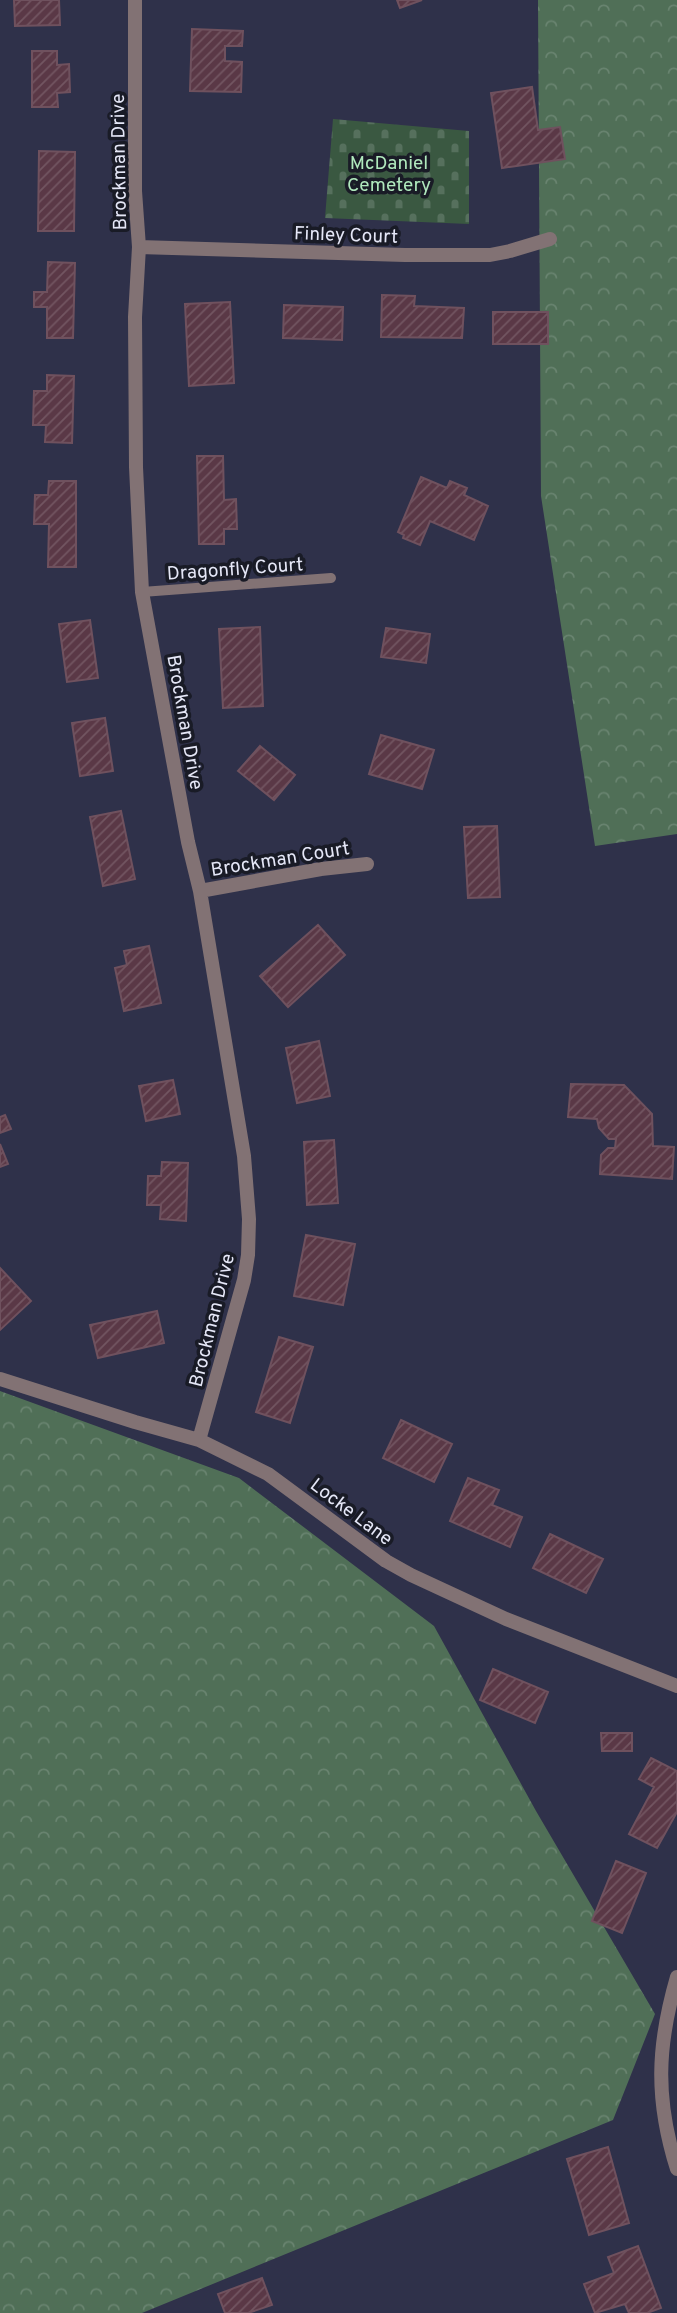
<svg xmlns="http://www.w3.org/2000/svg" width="677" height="2313" viewBox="0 0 677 2313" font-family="Overpass,sans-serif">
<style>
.forest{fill:url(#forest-crowns)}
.cemetery{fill:url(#cemetery-stones)}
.building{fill:url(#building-hatch);stroke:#6f515e;stroke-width:2}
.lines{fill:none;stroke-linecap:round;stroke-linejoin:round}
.lane{stroke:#827274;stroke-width:10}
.street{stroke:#827274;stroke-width:14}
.labels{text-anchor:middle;stroke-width:7;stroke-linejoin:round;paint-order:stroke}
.street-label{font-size:19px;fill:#e5e7f7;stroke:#191b26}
.park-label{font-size:19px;fill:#b0e9bd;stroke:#191b26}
</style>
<defs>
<pattern id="forest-crowns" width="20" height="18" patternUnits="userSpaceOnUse" patternTransform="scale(1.75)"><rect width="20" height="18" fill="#506f57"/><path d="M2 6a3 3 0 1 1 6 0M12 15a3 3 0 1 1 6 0" fill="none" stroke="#698470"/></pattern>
<pattern id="cemetery-stones" width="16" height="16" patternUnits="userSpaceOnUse" patternTransform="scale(1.75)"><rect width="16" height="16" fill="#3a5841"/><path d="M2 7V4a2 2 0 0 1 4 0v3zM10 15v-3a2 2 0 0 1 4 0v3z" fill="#56705d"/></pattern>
<pattern id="building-hatch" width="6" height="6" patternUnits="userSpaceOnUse" patternTransform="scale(1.75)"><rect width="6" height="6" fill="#5a3846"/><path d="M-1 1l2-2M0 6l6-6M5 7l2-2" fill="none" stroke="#725561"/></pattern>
</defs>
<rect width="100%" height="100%" fill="#2f314a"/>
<path class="forest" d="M538,0h139v834l-82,12 -54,-350z
M0,1391l239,87 195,148 102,185 119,203 -42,106 -471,193h-142z"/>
<path class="cemetery" d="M333,119l136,12v93l-144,-6z"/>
<path class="building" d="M14,0h45l1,25 -45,1z
M397,0h25l-22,8z
M192,29l51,2 -1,15h-17v15l17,1 -1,30 -51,-1z
M32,51h25v14l12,-1 1,28 -13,1 1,14h-26z
M532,87l6,43 22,-3 5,32 -63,9 -11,-75z
M39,151l36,1 -1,79h-36z
M48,262l27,1 -2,75h-26v-31h-13v-15h13z
M382,295l33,1 -1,10 50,2 -2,30 -81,-1z
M230,302l4,81 -45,3 -4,-82z
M284,305l59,2 -1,33 -59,-2z
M493,312h55v32h-55z
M47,375l27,1 -2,67 -27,-1 1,-17h-13l1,-34h13z
M197,456h26l1,44 12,-1 1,30h-13v15h-25z
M421,477l26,11 3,-7 17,7 -3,7 24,11 -14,34 -44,-19 -10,24 -17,-7 1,-3 -6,-3z
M49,481h27v86h-28l1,-43h-15l1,-29h13z
M90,620l8,58 -31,4 -8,-58z
M260,627l3,79 -40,2 -4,-79z
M386,628l44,6 -4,29 -45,-6z
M105,718l8,53 -33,5 -8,-53z
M381,735l53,15 -12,39 -53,-15z
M260,746l35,29 -21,25 -36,-29z
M121,811l14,68 -32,7 -13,-69z
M497,826l3,71 -32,1 -4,-71z
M318,925l27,30 -57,52 -28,-31z
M149,946l12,57 -37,8 -9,-43 12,-3 -3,-14z
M319,1041l11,55 -33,7 -11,-55z
M173,1080l7,34 -34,7 -7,-35z
M571,1084l53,1 28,29 1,32 21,1 -2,32 -72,-5 1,-19 7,-7h7l1,-9h-7l-10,-11 -2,-9 -29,-2z
M5,1115l6,14 -11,4v-16z
M334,1140l4,63 -31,2 -3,-63z
M0,1144l8,20 -8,3z
M162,1162l26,1 -2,58 -26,-2 1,-14h-14l1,-29h13z
M306,1235l49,9 -12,61 -49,-9z
M0,1268l31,33 -31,29z
M157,1311l7,32 -66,15 -8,-33z
M279,1337l34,10 -23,76 -34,-11z
M401,1420l51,24 -18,38 -51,-24z
M468,1478l31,12 -7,15 30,12 -12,30 -60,-26z
M550,1534l53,25 -17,34 -53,-25z
M493,1669l55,23 -13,31 -55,-23z
M601,1733h31v18h-30z
M651,1758l26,13v41l-20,36 -28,-14 25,-47 -15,-8z
M616,1861l30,12 -24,60 -30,-12z
M608,2147l21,76 -40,12 -22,-76z
M638,2246l23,62 -14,5h-18l-4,-9 -30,9 -11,-29 30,-11 -6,-16z
M262,2278l10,27 -24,8h-23l-7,-19z"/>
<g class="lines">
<path class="lane" d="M142,592l189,-14"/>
<path class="street" d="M135,0v191l4,56 -4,70 1,150 6,125 46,250 12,49 44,265 5,63 -1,36 -4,25 -45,160
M139,247l266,8h85l20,-4 40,-12
M200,891l121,-22 46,-5
M0,1379l135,43 64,18 69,34 118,87 25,14 95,44 171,67
M677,1977c-20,69 -22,122 0,192"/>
</g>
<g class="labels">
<g class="street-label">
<text transform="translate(118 162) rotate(-91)" y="7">Brockman Drive</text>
<text transform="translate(346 234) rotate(2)" y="7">Finley Court</text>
<text transform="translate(235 568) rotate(-4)" y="7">Dragonfly Court</text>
<text transform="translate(186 722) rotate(80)" y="7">Brockman Drive</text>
<text transform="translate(280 858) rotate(-9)" y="7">Brockman Court</text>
<text transform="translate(211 1320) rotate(-76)" y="7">Brockman Drive</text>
<text transform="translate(352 1511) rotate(37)" y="7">Locke Lane</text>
</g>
<g class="park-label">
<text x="389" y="169">McDaniel<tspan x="389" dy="22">Cemetery</tspan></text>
</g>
</g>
</svg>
